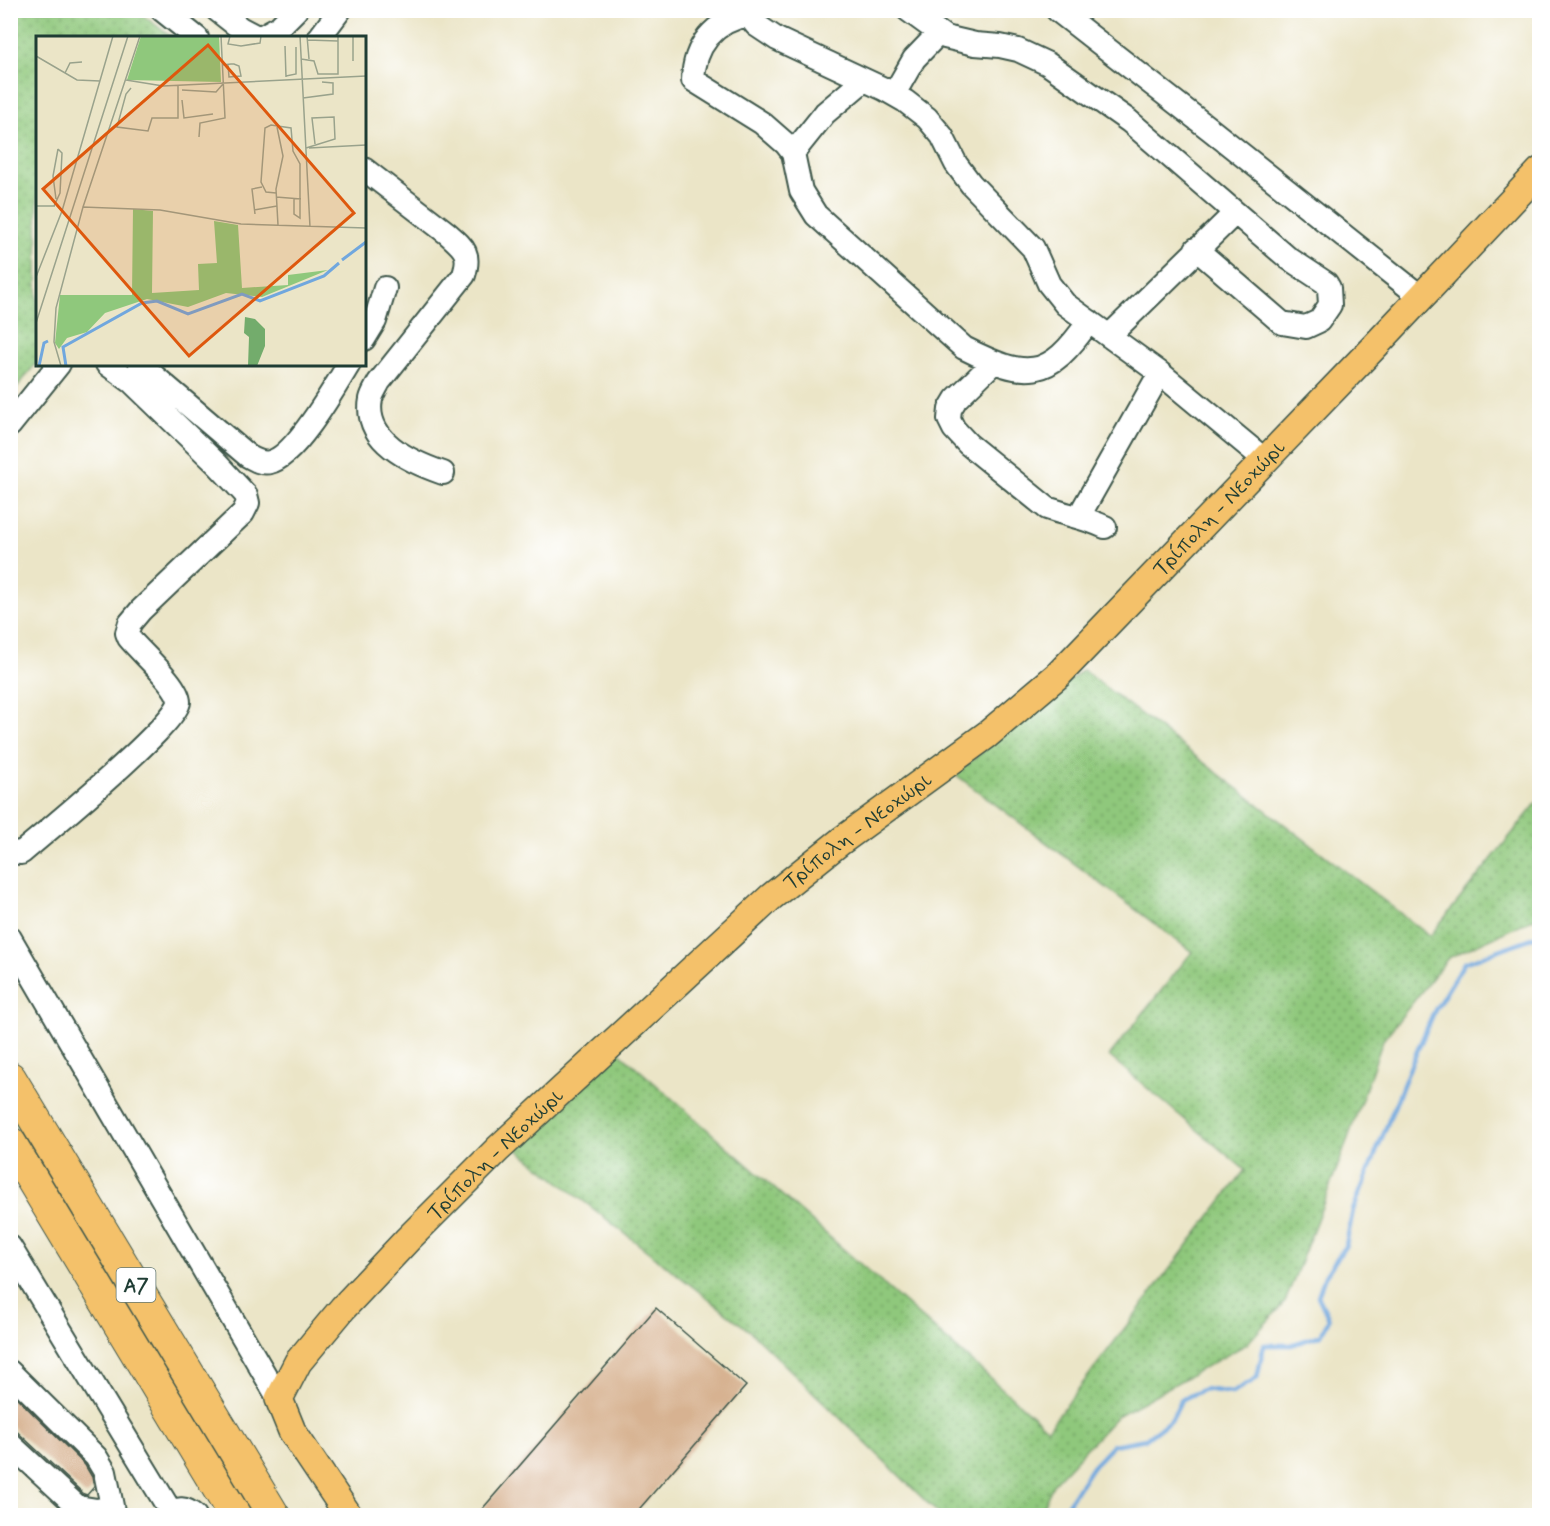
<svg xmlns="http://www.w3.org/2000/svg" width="1550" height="1526" viewBox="0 0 1550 1526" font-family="Mynerve,sans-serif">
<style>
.grass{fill:url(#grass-dots);stroke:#578258;stroke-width:1.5}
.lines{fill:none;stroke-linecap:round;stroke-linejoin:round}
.stream{stroke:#70a7de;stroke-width:4.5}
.building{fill:#d7b291}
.minor-casing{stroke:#3e564a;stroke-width:26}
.major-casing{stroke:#3e564a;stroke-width:30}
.highway-casing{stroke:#3e564a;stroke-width:34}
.minor{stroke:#fff;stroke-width:22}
.major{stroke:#f4c16b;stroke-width:27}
.highway{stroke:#f4c16b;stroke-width:32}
.labels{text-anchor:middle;stroke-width:5;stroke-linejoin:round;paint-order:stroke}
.shield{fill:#fff;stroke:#627771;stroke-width:1.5}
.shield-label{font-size:20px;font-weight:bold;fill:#1f3d34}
.street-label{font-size:21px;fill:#1f3d34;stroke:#fff}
.inset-river{fill:none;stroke:#70a7de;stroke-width:3}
.inset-road{fill:none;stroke:#99a28c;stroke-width:1.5}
.view{fill:#de580e;fill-opacity:0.15;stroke:#de580e;stroke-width:3}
.inset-edge{fill:none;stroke:#1f3d34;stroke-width:3}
</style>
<defs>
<pattern id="grass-dots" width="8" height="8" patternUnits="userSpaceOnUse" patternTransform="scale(1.5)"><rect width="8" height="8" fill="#8fc87c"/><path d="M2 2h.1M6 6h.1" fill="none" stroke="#74a466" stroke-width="1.8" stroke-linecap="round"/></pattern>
</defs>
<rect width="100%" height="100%" fill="#fff"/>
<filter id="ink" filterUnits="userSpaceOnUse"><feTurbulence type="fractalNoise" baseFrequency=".0167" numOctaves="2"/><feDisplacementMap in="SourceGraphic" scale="12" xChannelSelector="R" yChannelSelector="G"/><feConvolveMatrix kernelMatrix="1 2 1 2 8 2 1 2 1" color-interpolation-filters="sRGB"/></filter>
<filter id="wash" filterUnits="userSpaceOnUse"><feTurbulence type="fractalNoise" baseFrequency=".008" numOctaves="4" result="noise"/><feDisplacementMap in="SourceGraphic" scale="24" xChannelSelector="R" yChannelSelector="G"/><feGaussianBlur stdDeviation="1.35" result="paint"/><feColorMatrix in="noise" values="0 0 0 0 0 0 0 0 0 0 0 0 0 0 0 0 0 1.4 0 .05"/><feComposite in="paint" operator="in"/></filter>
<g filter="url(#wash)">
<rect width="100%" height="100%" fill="#ebe5c7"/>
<path class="grass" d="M11,10l126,1 35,26 -134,1 -1,324 -26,33z
M1083,670l347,266 109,-136v116l-91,42 -65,82 -42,118 -56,144 -38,42 -130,72 -63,67 -15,32h-99l-188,-182 -235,-184 102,-97 429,377 197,-259 -136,-114 83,-104 -237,-178z
M11,1101l189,318 20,39 -26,-36 -183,-305z"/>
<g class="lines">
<path class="stream" d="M1060,1516l32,-49 21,-22 33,-6 26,-20 9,-19 23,-11 28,4 25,-15 7,-33h27l30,-10 8,-16 -11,-23 7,-20 21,-31 7,-35 58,-145 24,-55 29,-47 76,-28"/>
</g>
<g id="blocks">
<path class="building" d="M656,1308l90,78 -112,129h-157z
M10,1391l75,74 7,12 2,10 -7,8 -3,-1 -74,-69z"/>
</g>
</g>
<g filter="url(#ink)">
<use href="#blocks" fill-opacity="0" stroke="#3e564a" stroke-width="1.5"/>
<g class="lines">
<defs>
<path id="minor" d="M162,10l35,28
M217,10l23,18 19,10
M908,10l37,27 30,7 25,2 18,4 30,14 81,57 159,137 38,25 3,5 1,17 -11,16 -13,6 -24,-4 -86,-74
M1057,10l154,120 210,167
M748,15l8,10 21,14 107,50 21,12 22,17 15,18 14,28 15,20 62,64 16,36 16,20 95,69 105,87
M748,15c-34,6 -54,31 -55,65l69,43 24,21 7,9 8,38 15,24 148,133c62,31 84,33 125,-27
M259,38l20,-11 17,-17
M319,38l21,-28
M894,94l20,-35 25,-26
M793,153l32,-40 39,-33
M364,169l83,64c17,15 24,20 17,42l-85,107c-3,6 -7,12 -8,17 -8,42 40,63 72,74
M1109,336l126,-123
M364,339l11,-18 10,-33
M993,363l-37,36 -6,10 -1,10 5,10 14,15 79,64c19,7 39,10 58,19
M140,364l108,92c7,4 14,8 22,6 25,-5 65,-75 79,-98
M10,425l49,-61
M1079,516l81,-143
M10,852l11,1c24,-20 157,-130 158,-151 0,-17 -38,-49 -50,-64l-2,-5 3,-10 11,-13 102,-97 5,-10 -2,-8 -28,-30 -86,-83 -25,-18
M10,938l269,461
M10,1247l161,265
M10,1372l86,85 9,15 9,44
M10,1444l68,63 19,3 15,-3
M168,1516c9,-10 18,-8 27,0"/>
<g id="major">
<path id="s1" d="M349,1516l-57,-85 -13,-32 19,-37 45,-54 65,-69 90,-90 273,-252 70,-56 147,-107 70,-59 316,-328 166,-176"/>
</g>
<path id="highway" d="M10,1078l264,438
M10,1143l225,373"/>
</defs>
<use href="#minor" class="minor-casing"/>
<use href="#major" class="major-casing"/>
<use href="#highway" class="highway-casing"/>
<use href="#minor" class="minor"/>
<use href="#major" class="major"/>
<use href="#highway" class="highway"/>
</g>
</g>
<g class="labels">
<rect class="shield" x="116.5" y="1268" width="39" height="34" rx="4.5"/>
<g class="shield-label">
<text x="136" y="1292">Α7</text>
</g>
<g class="street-label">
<text dy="7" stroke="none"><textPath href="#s1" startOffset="1437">Τρίπολη - Νεοχώρι</textPath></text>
<text dy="7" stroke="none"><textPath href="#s1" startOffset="951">Τρίπολη - Νεοχώρι</textPath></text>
<text dy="7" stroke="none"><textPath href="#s1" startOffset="465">Τρίπολη - Νεοχώρι</textPath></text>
</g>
</g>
<g transform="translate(36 36)">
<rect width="330" height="330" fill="#ebe5c7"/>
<path d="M105,0h78l2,46 -94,-2zM97,173l20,2 -1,82 47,-3 -1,-26 19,-1 -3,-42 24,4 4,63 46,-3v-10l40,-5 -66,27 -36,-4 -38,14 -41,-8 -42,14 -18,19 -20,6 -8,11 -4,-6 5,-48h72z" fill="#8fc87c"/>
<path d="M209,281l10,2 10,10v17l-8,20h-9l1,-29 -5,-4z" fill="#73ac6c"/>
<path class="inset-river" d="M306,224l24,-18M3,330l5,-23 4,-2M30,330l-3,-19 79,-44 15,-2 31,13 54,-20 18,7 64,-25 15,-13"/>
<path class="inset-road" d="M194,0l-2,8 13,2 19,-3 1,-7M264,0l10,191M271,0l2,23M317,0v25M271,4l31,1M249,10l1,31M0,20l41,24 23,1M265,23l13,2 4,13h20v-38M186,29l9,-1h3l5,2 2,10 -12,1 -1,-13M29,37l5,-10 12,-1M250,40l10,-2v-27M90,44l37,6 203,-10M95,52l-5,6 -9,33 31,4 4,-13h26v-32M146,54l34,2 7,-8M267,62l30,-4v-11l-11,-1M146,64l2,18 29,-4M241,91l6,29 -7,33 2,36M163,101l1,-14 25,-5 -4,-82M270,112l29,-9 -1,-22 -22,1 3,26M273,112l57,-3M240,157l-10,-1 -5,-10 4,-54 6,-3 20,3 2,23 7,13v54l-6,-4v-16M240,161l25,2M20,163l-3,-23 5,-27M0,170h19M18,170l6,-13 2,-40 -4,-4M47,171l57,-171M218,174l23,-4M219,178l-3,-25 10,-2M0,241l26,-66 51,-175M0,287l92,-287M25,330l-7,-24 2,-34 27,-101 77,3 81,14 125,4"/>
<path class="view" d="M172,9l146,168 -165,143 -146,-167z"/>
<rect width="330" height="330" class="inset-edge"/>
</g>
<rect width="1550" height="1526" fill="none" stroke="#fff" stroke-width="36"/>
</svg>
